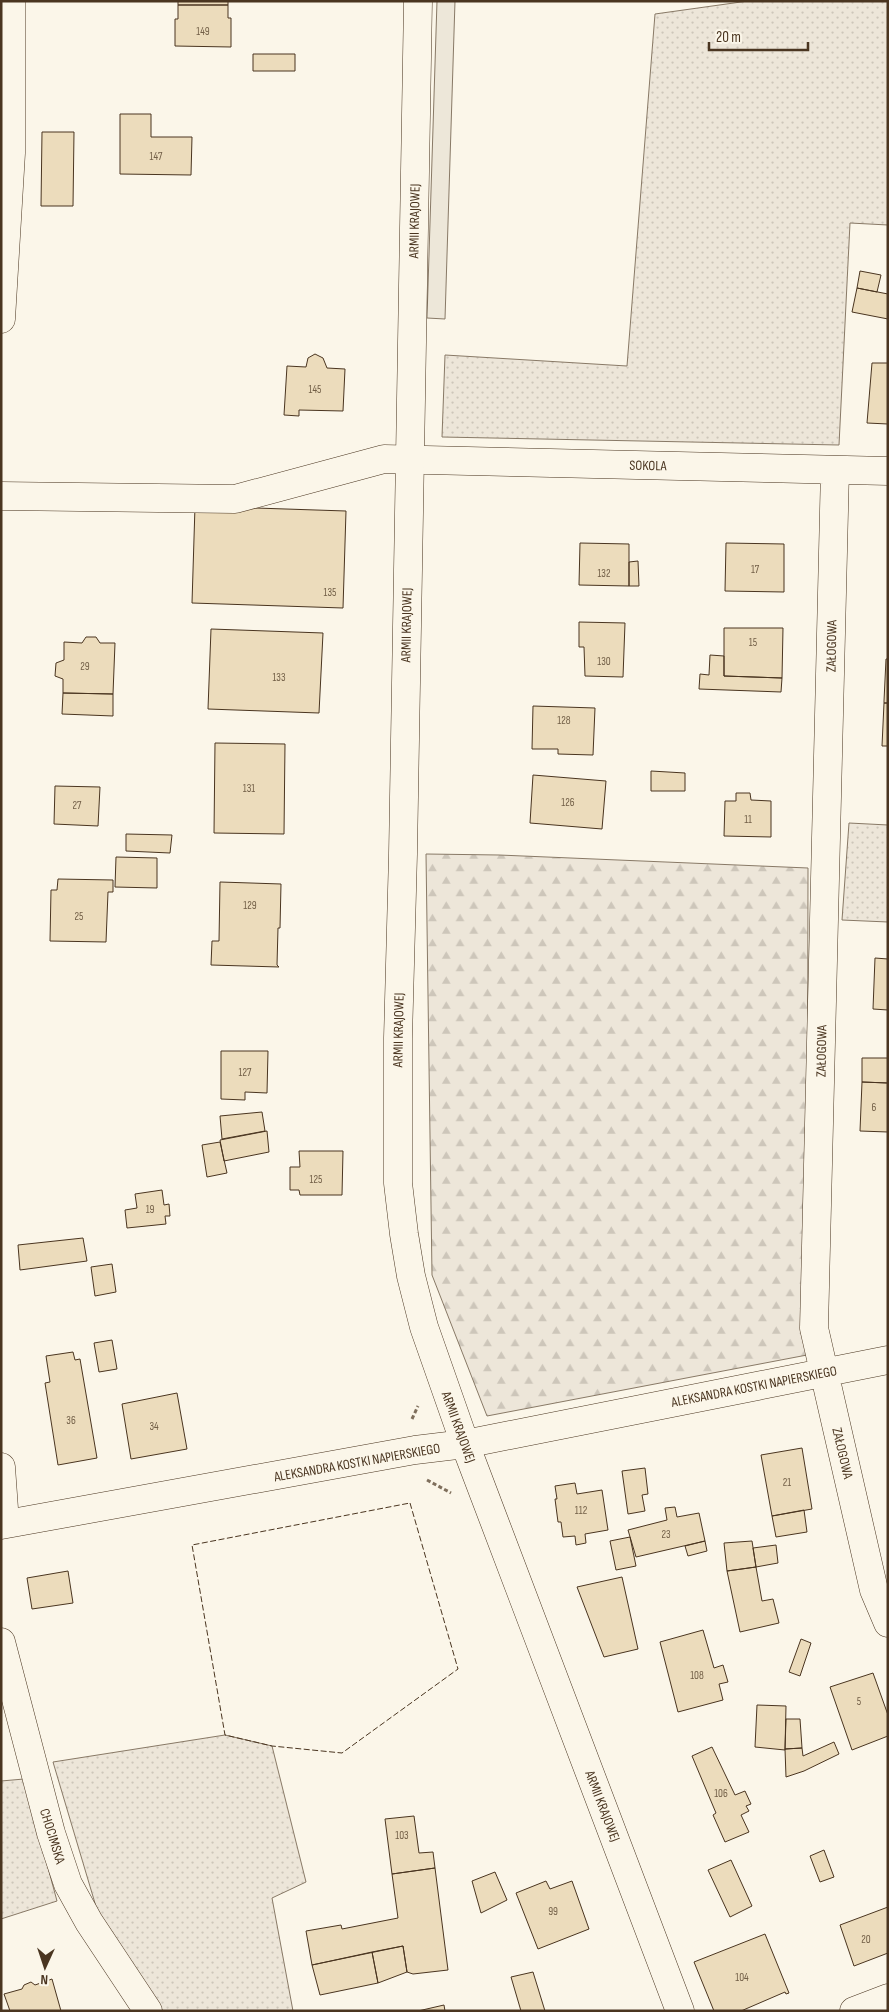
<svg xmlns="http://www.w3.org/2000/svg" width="889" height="2012" viewBox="0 0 889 2012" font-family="'Sofia Sans Condensed',sans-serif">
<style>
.grass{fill:url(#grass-dots);stroke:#887966}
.forest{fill:url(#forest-firs);stroke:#887966}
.parking{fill:#ede7d9;stroke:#887966}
.building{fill:#ecdcbc;stroke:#4a3520}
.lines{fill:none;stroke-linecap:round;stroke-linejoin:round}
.minor-casing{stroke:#4a3520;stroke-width:29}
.tertiary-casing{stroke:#4a3520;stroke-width:29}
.path{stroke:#7f6f5c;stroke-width:3;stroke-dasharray:4 2.5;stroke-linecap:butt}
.minor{stroke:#fbf6e9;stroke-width:28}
.tertiary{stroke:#fbf6e9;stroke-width:28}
.fence{stroke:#4a3520;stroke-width:1;stroke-dasharray:6 2.5;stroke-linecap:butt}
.labels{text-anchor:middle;stroke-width:4;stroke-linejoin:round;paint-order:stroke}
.number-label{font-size:11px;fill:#725f47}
.street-label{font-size:14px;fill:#4a3520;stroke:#fbf6e9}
</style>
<defs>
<pattern id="grass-dots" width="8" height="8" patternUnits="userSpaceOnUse" patternTransform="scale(1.25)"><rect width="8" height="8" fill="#ede6d9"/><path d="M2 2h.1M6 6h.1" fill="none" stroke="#cdc6ba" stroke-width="1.8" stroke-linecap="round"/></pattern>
<pattern id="forest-firs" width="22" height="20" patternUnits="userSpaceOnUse" patternTransform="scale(1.25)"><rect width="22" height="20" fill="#ede6d9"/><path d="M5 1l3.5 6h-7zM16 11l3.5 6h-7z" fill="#cdc6ba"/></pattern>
</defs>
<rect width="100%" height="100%" fill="#fbf6e9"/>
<path class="grass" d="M748,1h140v224l-38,-2 -11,222 -397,-8 3,-82 182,11 28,-352z
M849,823l39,2v97l-46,-2z
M225,1735l47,11 34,136 -34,16 21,113h-130l-63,-91 -47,-158z
M24,1779l33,122 -56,18v-138z"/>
<path class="forest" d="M426,854l73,1 309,13 -1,487 -320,61 -55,-141z"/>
<path class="parking" d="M437,1h18l-10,318 -18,-1z"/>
<path class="building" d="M178,1h50v4h-50z
M178,5h50v13h3v29l-56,-1v-27h3z
M253,54h42v17h-42z
M120,114h31v23h41l-1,38 -71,-1z
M42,132h32l-1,74h-32z
M860,271l21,4 -4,17 -20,-4z
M857,288l31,6v25l-36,-7z
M315,354l8,4 4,10 18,1 -2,42 -44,-1v6l-15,-1 3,-49 19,1 2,-9z
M872,363h16v61l-21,-1z
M195,506l151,5 -3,97 -151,-5z
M580,543l49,1v42l-50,-1z
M726,543l58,1v48l-59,-1z
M638,561l1,25h-10v-24z
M579,622l46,1 -2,54 -38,-1 -1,-29h-5z
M724,628h59l-1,50 -58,-2z
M211,629l112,4 -4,80 -111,-4z
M86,637h10l4,6h15l-2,51 -50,-1v-14l-8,-3 1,-13 8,-3v-18l18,1z
M710,655l14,1v20l58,2 -1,14 -82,-3 1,-15 9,1z
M886,659h2v44h-4v-2z
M63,693l50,1v22l-51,-2z
M884,703h4v43h-6z
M533,706l62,2 -2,47 -35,-1v-5h-26z
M215,743l70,1 -1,90 -70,-1z
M651,771l34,2v18h-34z
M533,775l73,6 -4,48 -72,-6z
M55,786l45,1 -2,39 -44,-2z
M736,793h14l1,7 20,1v36l-47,-1 1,-35h11z
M126,834l46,1 -2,18 -44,-2z
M116,857l41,1v30l-42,-1z
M58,879l55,1v12h-5l-2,50 -56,-1 1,-51h6z
M220,882l61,2 -1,44h-2l-1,37 2,2 -68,-2 1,-24h7z
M875,958l13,1v51l-15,-1z
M221,1051h47l-1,42 -22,-1v8l-24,-1z
M862,1058h26v25l-26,-1z
M862,1082l26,1v49l-28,-1z
M262,1112l3,19 -43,8 -2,-23z
M267,1131l2,21 -45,9 -4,-21z
M220,1142l7,31 -20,4 -5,-32z
M299,1151h44l-1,44h-42l-1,-5h-9v-23h10z
M162,1190l2,15 5,-1 1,12h-5l1,8 -39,4 -2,-18 12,-2 -2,-14z
M83,1238l4,23 -67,9 -2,-25z
M112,1264l4,28 -21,4 -4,-29z
M112,1340l5,29 -18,3 -5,-29z
M73,1352l2,8 5,-1 17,99 -39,7 -13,-82 5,-1 -4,-26z
M177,1393l10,56 -56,10 -9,-55z
M802,1448l10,61 -40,7 -11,-61z
M645,1468l3,26 -6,1 3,16 -17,3 -6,-43z
M575,1483l2,11 25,-4 6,40 -23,4 1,9 -10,2 -1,-9 -12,1 -2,-15h-3l-3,-23h2l-2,-13z
M675,1507l2,10 22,-4 6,28 -69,16 -8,-27 39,-10 -2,-12z
M804,1510l3,22 -31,5 -4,-21z
M630,1537l6,29 -20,4 -6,-29z
M705,1541l2,10 -19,5 -3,-10z
M752,1541l4,26 -29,4 -3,-28z
M776,1545l2,18 -22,4 -3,-19z
M756,1567l6,34 11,-2 6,24 -39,9 -13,-61z
M68,1571l5,32 -41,6 -5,-31z
M622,1577l16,72 -34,8 -27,-70z
M703,1630l11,38 9,-3 5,17 -9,2 4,16 -45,12 -18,-70z
M801,1639l10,4 -11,33 -11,-4z
M873,1673l15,42v21l-36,14 -22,-63z
M757,1705l29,1 -1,44 -30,-3z
M786,1719h14l2,29 -17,1z
M834,1742l5,12 -35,17 -18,6 -1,-28 17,-1 1,8z
M712,1747l23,48 10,-4 6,13 -5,2 3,5 -8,4 8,17 -24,10 -12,-27 3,-2 -24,-57z
M414,1816l5,37 14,-1 2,16 -43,6 -7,-55z
M824,1850l10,27 -14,5 -10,-26z
M731,1860l21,46 -22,11 -22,-47z
M435,1868l13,102 -35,4 -6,-2 -4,-26 -91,19 -6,-34 35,-6 1,4 56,-11 -6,-44z
M495,1872l12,28 -26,13 -9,-32z
M546,1881l4,8 22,-8 17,48 -51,20 -22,-56z
M888,1907v46l-34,13 -14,-41z
M765,1934l24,59 -3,1 -1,-2 -44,19h-27l-20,-49z
M403,1946l4,26 -29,11 -6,-31z
M372,1952l6,31 -58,12 -8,-30z
M533,1972l12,39h-24l-10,-34z
M52,1979l9,32h-51l-6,-17 18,-5 2,-4 7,-3 4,3z
M444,2005l1,6h-27z"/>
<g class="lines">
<defs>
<path id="minor" d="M1,319l10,-166v-152
M835,470l-21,858 60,262 14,33
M1,496l234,3 149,-40 504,12
M1,1467l4,56
M1,1525l414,-75 50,-6 423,-84
M1,1642l50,191 17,51 21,38 59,89
M854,2011l34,-13"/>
<path id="tertiary" d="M418,1l-15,853 -5,184v145l6,51 7,42 13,51 41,117 215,567"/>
</defs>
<use href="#minor" class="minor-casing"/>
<use href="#tertiary" class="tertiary-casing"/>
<path class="path" d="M412,1419l6,-13
M427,1480l24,13"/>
<use href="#minor" class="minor"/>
<use href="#tertiary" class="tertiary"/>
<path class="fence" d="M410,1503l48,166 -116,84 -70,-7 -47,-11 -33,-190z"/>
</g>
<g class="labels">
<g class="number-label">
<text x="203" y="35">149</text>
<text x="156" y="160">147</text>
<text x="315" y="393">145</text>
<text x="755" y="573">17</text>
<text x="604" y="577">132</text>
<text x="330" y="596">135</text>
<text x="753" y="646">15</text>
<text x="604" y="665">130</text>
<text x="85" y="670">29</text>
<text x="279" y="681">133</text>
<text x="564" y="724">128</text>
<text x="249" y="792">131</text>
<text x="568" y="806">126</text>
<text x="77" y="809">27</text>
<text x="748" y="823">11</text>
<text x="250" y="909">129</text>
<text x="79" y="920">25</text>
<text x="245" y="1076">127</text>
<text x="874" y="1111">6</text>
<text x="316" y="1183">125</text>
<text x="150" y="1213">19</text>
<text x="71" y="1424">36</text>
<text x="154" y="1430">34</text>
<text x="787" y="1486">21</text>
<text x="581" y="1514">112</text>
<text x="666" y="1538">23</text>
<text x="697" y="1679">108</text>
<text x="859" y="1705">5</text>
<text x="721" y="1797">106</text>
<text x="402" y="1839">103</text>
<text x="553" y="1915">99</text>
<text x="866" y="1943">20</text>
<text x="742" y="1981">104</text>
</g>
<g class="street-label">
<text transform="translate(414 221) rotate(-89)" y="5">ARMII KRAJOWEJ</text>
<text transform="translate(648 465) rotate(1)" y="5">SOKOLA</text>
<text transform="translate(406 625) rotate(-89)" y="5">ARMII KRAJOWEJ</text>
<text transform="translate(831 646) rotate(-89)" y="5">ZAŁOGOWA</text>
<text transform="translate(398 1030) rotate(-89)" y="5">ARMII KRAJOWEJ</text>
<text transform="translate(821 1051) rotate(-89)" y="5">ZAŁOGOWA</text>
<text transform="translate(754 1386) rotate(-11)" y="5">ALEKSANDRA KOSTKI NAPIERSKIEGO</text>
<text transform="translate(459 1427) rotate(70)" y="5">ARMII KRAJOWEJ</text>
<text transform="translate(843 1453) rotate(77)" y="5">ZAŁOGOWA</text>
<text transform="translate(357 1462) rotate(-10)" y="5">ALEKSANDRA KOSTKI NAPIERSKIEGO</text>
<text transform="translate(603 1806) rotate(69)" y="5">ARMII KRAJOWEJ</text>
<text transform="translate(53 1836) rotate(73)" y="5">CHOCIMSKA</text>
</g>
</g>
<rect width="889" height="2012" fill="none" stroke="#4a3520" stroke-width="5"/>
<g transform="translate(45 1967) rotate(183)" stroke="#fbf6e9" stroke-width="4" paint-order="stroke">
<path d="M0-4L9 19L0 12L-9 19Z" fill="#4a3520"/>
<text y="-8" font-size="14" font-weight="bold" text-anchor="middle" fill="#4a3520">N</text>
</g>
<path d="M709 42v8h99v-8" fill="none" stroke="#4a3520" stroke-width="2.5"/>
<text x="716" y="42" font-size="15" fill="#4a3520" stroke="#fbf6e9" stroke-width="4" paint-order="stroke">20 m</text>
</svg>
